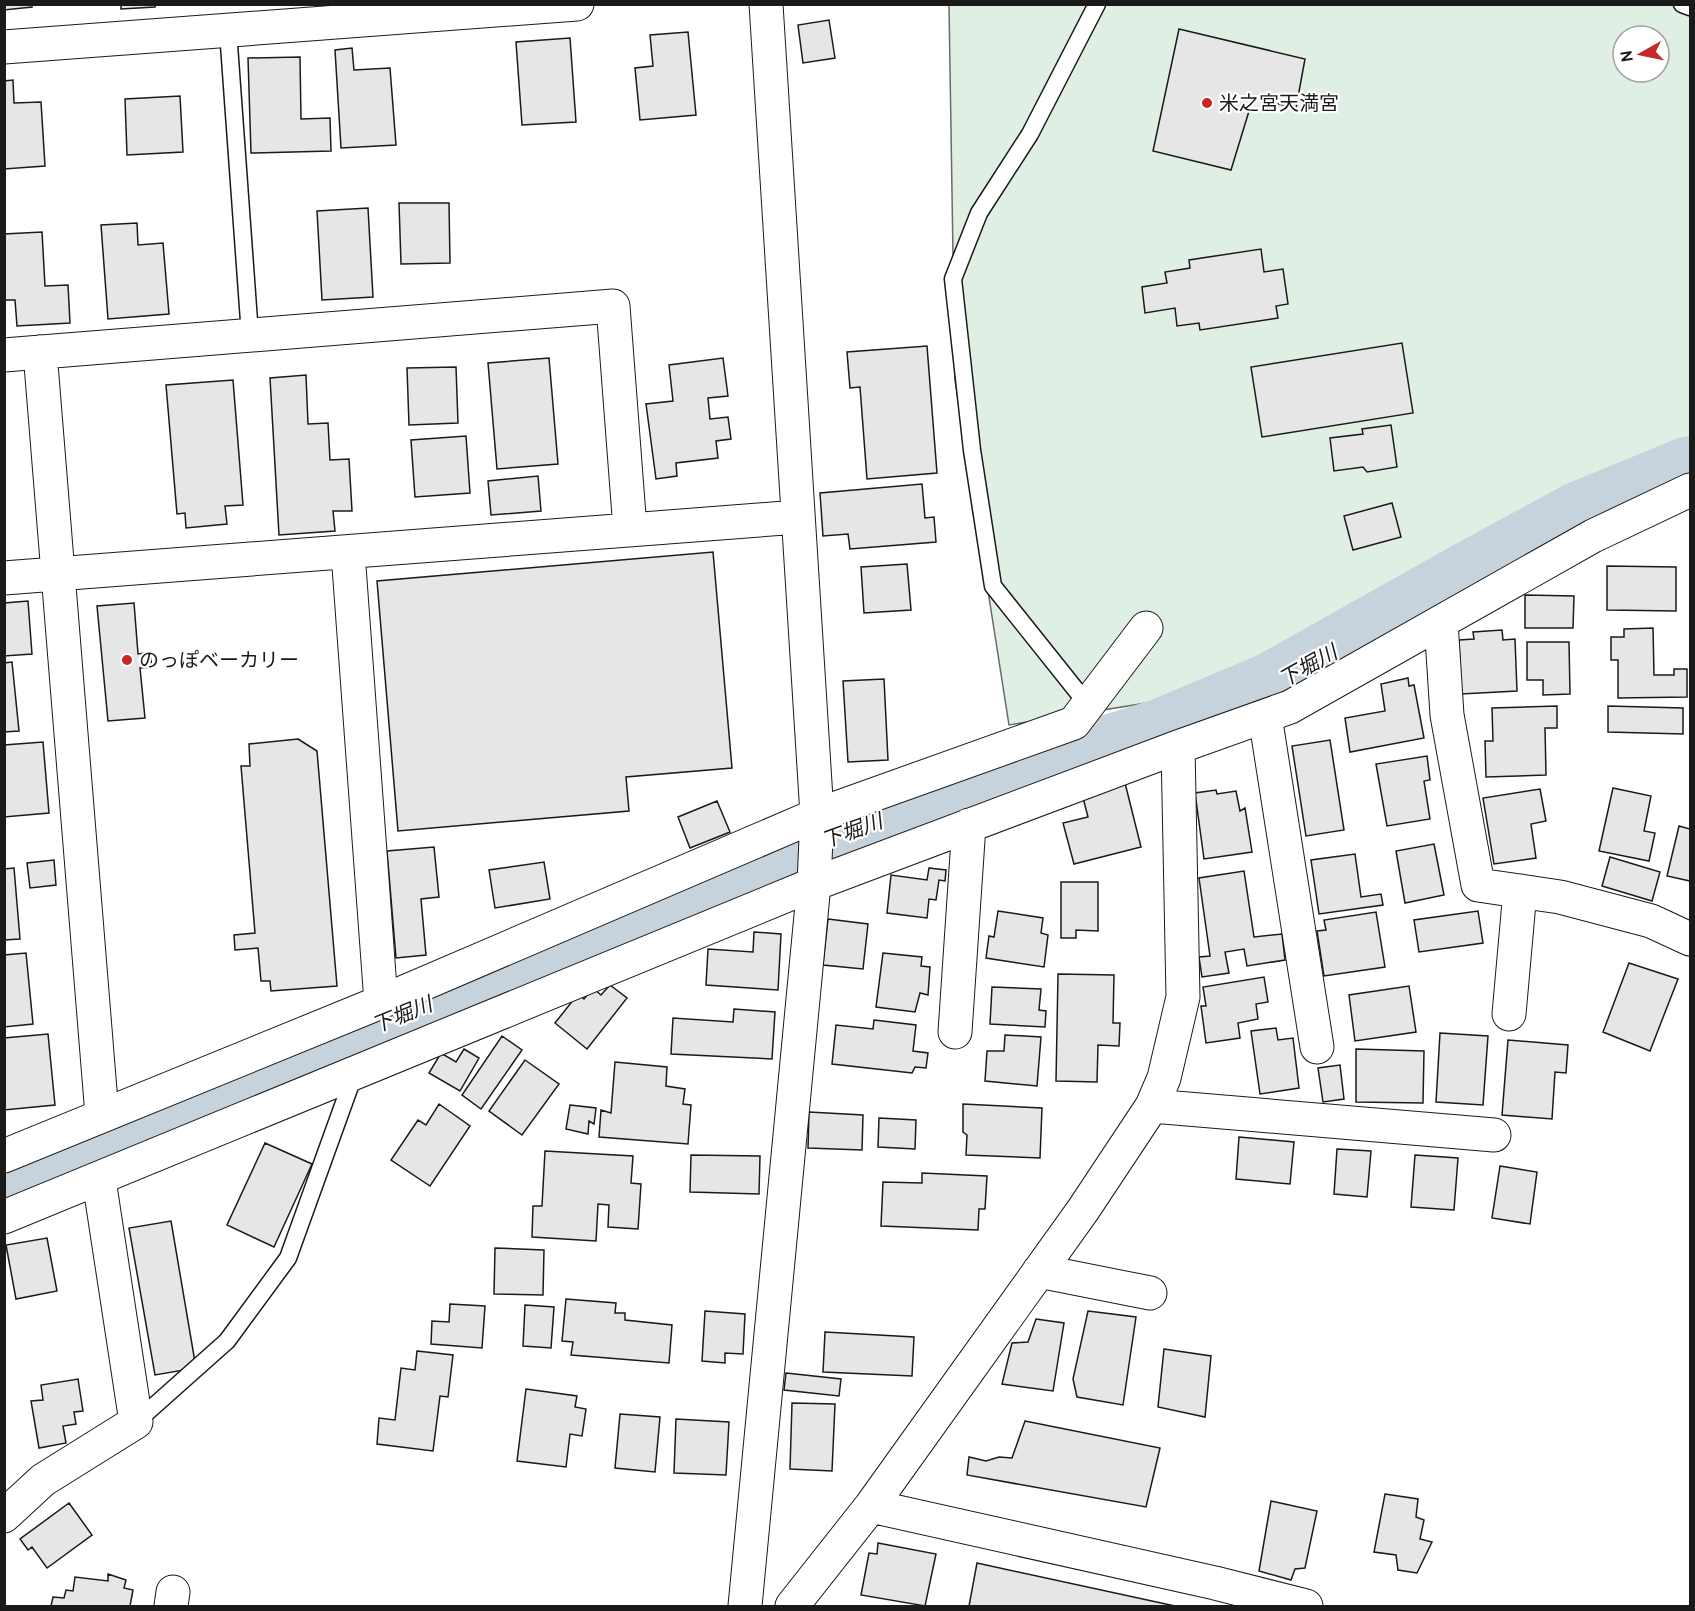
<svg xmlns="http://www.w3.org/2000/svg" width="1695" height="1611" viewBox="0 0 1695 1611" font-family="Overpass,'Noto Sans JP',sans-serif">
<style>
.green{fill:#e0efe3;stroke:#6a6a6a;stroke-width:1.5;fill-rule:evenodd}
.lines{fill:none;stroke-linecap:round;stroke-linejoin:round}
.river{stroke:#c6d2dc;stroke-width:68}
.building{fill:#e6e6e6;stroke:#1a1a1a;stroke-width:1.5}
.service-casing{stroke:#1a1a1a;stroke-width:19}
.minor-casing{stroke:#1a1a1a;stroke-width:35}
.service{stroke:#fff;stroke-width:16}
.minor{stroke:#fff;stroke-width:33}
.poi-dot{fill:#c62828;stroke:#fff;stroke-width:2}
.labels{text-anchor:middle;stroke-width:4.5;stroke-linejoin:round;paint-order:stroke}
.poi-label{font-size:20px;fill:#1a1a1a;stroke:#fff;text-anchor:start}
.water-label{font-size:21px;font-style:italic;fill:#1a1a1a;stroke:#fff}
</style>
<rect width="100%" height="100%" fill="#fff"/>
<path class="green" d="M949,5h741v455l-481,233 -200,32 -54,-345zM1623,36h36v36h-36z"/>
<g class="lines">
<path class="river" d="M4,1180l856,-354 300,-93 112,-47 196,-110 110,-60 112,-46"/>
</g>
<path class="building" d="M4,4h28v3l-28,3z
M121,4h34v3l-34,2z
M829,20l6,38 -32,5 -5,-38z
M1179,29l126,30 -9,49 -43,-10 -22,72 -78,-19z
M688,32l8,83 -56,5 -5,-52 18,-2 -3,-31z
M570,38l6,84 -54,3 -6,-83z
M352,48l2,22 36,-2 6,77 -55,3 -6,-98z
M300,57l1,62 29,-1 1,33 -80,2 -3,-95z
M13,80l1,23 27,-1 4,64 -41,3v-88z
M180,96l3,56 -56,3 -2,-56z
M399,203h50l1,60 -49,1z
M368,208l5,89 -51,3 -5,-89z
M137,223l1,22 25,-2 6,71 -61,5 -7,-94z
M42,232l3,54 23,-1 2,38 -53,3 -2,-26h-11v-66z
M1261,249l3,23 19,-3 5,35 -12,2 2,12 -78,12 -1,-7 -22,3 -2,-18 -30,5 -3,-26 25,-4 -2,-11 25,-4 -1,-8z
M1402,343l11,70 -151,24 -11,-70z
M927,346l10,127 -70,6 -7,-92 -10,1 -3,-36z
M549,358l9,106 -61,5 -9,-106z
M723,358l5,38 -20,2 2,21 18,-2 3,22 -15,2 2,17 -42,5 1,13 -21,3 -10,-75 27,-3 -4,-36z
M456,367l2,56 -49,2 -2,-57z
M306,375l2,49 20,-1 2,37 19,-1 3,52h-19l2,20 -56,4 -9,-157z
M233,380l10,125 -18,1 2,18 -41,4 -1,-15 -8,1 -11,-129z
M1391,425l6,42 -30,5 -4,-5 -29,4 -4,-33 33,-4 -1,-5z
M466,436l4,57 -55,4 -4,-57z
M538,476l3,35 -50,4 -3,-34z
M922,484l3,34 9,-1 2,25 -86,7 -2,-15 -25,2 -3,-43z
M1392,503l9,34 -48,13 -9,-34z
M713,552l19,216 -106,9 3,34 -231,20 -21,-250z
M907,564l4,46 -47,3 -3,-46z
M1607,566l69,1v44l-69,-1z
M1525,595l49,1 -1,32h-48z
M28,601l4,53 -28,2v-53z
M134,603l4,51 12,-2 2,15 -12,1 5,50 -37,3 -11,-115z
M1653,628l1,47h20v-6h13v28l-69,1v-38h-7v-23h13v-8z
M1502,630l1,10 12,-1 2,52 -56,3 -2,-54 15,-1 -1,-7z
M1527,642h42l1,52 -27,1v-15h-16z
M12,662l7,69 -15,1v-69z
M1408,678l1,8 5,-1 10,53 -74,14 -5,-34 40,-7 -4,-27z
M884,679l4,81 -40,2 -5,-81z
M1557,706v22h-12l1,47 -60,2 -1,-36h8l-1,-33z
M1608,706l75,2v26l-75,-2z
M298,739l19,12 20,235 -66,5 -1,-10h-9l-3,-33 -23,2 -1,-15 21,-2 -14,-167h9l-1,-22z
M1330,740l14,90 -38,6 -14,-90z
M43,742l6,71 -45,4v-72z
M1427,756l3,24 -6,1 6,38 -43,7 -11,-62z
M1124,779l17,68 -67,17 -11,-41 25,-6 -7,-27z
M1613,788l38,8 -7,35 11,2 -6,28 -50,-10z
M1540,789l6,32 -15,3 5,34 -42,6 -11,-66z
M1216,790l1,4 19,-3 4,20 5,-3 7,44 -48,7 -9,-66z
M717,801l13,31 -40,16 -12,-31z
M1679,826l11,3v52l-23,-5z
M1434,844l10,51 -39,8 -9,-52z
M434,847l5,50 -18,2 5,56 -30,3 -9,-107z
M1355,854l6,43 20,-3 2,11 -64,9 -8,-54z
M1610,857l50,15 -8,29 -50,-15z
M54,860l2,25 -26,3 -3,-25z
M544,862l6,37 -55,9 -6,-38z
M14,868l6,71 -16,1v-71z
M929,868l17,2 -1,11 -6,-1 -3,20 -7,-1 -2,19 -40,-5 4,-38 36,5z
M1244,871l10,66 28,-3 3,26 -38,6 -3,-17 -19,3 4,21 -27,4 -3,-20 11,-1 -11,-78z
M1061,882h37v49l-22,-1v8h-15z
M998,911l45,7 -2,15 7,2 -4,32 -58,-9 3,-22 5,1z
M1478,911l5,32 -64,9 -5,-32z
M1376,912l9,55 -61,9 -7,-45 9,-1 -2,-10z
M828,919l40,5 -5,45 -40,-4z
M754,932l27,2 -3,56 -72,-5 2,-36 45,3z
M26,953l7,71 -29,3v-72z
M883,953l39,4 -1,9 9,1 -2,28 -8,-2 -5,19 -39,-5z
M1629,963l49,16 -28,72 -47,-19z
M1058,974l56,1 -1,48h7l-1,23 -21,-1 -1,37 -41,-1z
M1264,977l4,25 -12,2 2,15 -20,4 2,15 -34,5 -5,-37h5l-3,-19z
M610,985l17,13 -40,51 -32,-26 23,-29 6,5 9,-11 8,7z
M1409,986l7,46 -61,9 -6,-46z
M992,987l49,2 -2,21 7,1 -1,16 -55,-3z
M734,1009l41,3 -3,47 -101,-5 2,-36 60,4z
M874,1020l42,5 -3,26 15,2 -2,15 -11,-1 -3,6 -80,-9 4,-39 37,4z
M1276,1028l2,12 15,-2 6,50 -39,6 -9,-63z
M1440,1033l48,3 -5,69 -47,-3z
M48,1034l7,71 -51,5v-72z
M1005,1035l36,2 -4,49 -52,-5 2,-30h17z
M502,1036l20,14 -41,59 -19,-14z
M1508,1040l60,5 -2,28 -11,-1 -3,47 -50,-4z
M464,1049l15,9 -19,33 -31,-18 12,-20 15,9z
M1356,1049l68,2 -1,52 -67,-1z
M525,1060l34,24 -37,51 -33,-24z
M615,1062l52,5 -1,19 19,3 -2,15 8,1 -3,39 -89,-7 2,-27 10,3z
M1340,1065l4,34 -21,3 -5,-34z
M439,1104l31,22 -40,60 -39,-26 27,-40 8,5z
M963,1104l79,4 -2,50 -74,-3 1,-20 -4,-3z
M570,1105l26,3 -2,16 -5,-3 -1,13 -22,-5z
M809,1112l54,3 -1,35 -54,-2z
M879,1118l37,2 -1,29 -37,-2z
M1239,1137l55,5 -4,42 -54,-5z
M265,1143l47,21 -38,83 -47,-22z
M1337,1149l34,2 -4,46 -33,-3z
M545,1151l88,5 -2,27 10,1 -3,45 -30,-2 1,-22 -11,-1 -2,37 -64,-4 1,-31h9z
M691,1155l69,1 -1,38 -69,-2z
M1415,1155l43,3 -4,52 -43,-3z
M1500,1166l37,6 -7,52 -38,-6z
M922,1173l65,3 -2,33h-6l-1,21 -97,-4 2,-44 39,1z
M171,1221l25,147 -41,7 -26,-147z
M47,1238l10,53 -41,8 -10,-54z
M495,1248l49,2 -1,45 -49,-1z
M566,1299l50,4 -1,10h10v7l47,5 -3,38 -98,-8 2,-13 -11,-1z
M450,1304l35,2 -3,42 -51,-4 1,-23 17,1z
M525,1305l29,2 -3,41 -28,-2z
M705,1311l40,3 -2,40 -18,-1v10l-23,-2z
M1088,1311l48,6 -13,88 -46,-8 -4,-18z
M1036,1319l28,4 -11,68 -51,-7 10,-41 16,-1z
M825,1332l89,5 -2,39 -89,-4z
M1164,1349l47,7 -6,61 -47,-10z
M417,1351l36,4 -5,42 -8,-1 -7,55 -56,-7 2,-26 16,2 6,-52 14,2z
M786,1373l55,6 -2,17 -55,-6z
M78,1379l5,32 -9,1 2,12 -13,2 3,17 -27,5 -8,-47 12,-1 -2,-15z
M526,1389l51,7 -2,11 11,2 -4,27 -12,-2 -4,33 -49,-6z
M792,1403l43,1 -3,67 -42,-2z
M620,1414l40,3 -5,55 -40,-4z
M676,1419l53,3 -3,53 -52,-2z
M1025,1421l135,27 -14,59 -179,-32 2,-18 17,4 13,-4 13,1z
M1385,1494l33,5 -2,18 8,3 -4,19 12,3 -15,31 -19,-3 -2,-15 -22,-3z
M1271,1501l46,10 -12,57 -10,1 -4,11 -32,-9z
M69,1503l23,32 -45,33 -15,-21 -4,3 -8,-11z
M878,1543l58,11 -11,52 -64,-11 8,-42 8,1z
M977,1563l198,43h-206z
M108,1574l18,6 -2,8 9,2 -3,16h-79l2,-9 11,1 2,-8 7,1 2,-14 33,4z"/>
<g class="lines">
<defs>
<path id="service" d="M1682,4l8,3
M228,31l22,304
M1088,705l-95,-119 -21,-136 -19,-171 26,-66 51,-79 67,-130
M136,1422l91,-81 61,-83 66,-183"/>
<path id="minor" d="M4,47l573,-43
M40,352l62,763
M4,355l609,-49 17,223
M348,553l33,449
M4,578l794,-61
M1441,622l6,93 31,170 82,12 91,24 39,18
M1265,716l52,331
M1509,1014l11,-123
M955,1032l14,-207
M1152,1106l342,29
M4,1156l377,-154 436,-187 257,-92 72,-95
M4,1217l810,-333 364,-137 112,-40 303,-171 97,-46
M1039,1271l111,22
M871,1506l344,77 91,23
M4,1516l39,-36 93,-58 -37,-242
M171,1606l2,-14
M745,1606l69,-722 3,-69 -51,-811
M792,1606l79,-100 212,-296 69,-104 12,-28 19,-81 -5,-250"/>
</defs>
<use href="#service" class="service-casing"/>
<use href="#minor" class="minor-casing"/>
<use href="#service" class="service"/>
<use href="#minor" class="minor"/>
</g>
<g class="poi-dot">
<circle cx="1207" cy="103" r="6"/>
<circle cx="127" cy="660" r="6"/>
</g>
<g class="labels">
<g class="poi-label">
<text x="1219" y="110">米之宮天満宮</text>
<text x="139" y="667">のっぽベーカリー</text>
</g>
<g class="water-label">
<text transform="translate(1308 666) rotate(-29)" y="7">下堀川</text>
<text transform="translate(852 831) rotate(-20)" y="7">下堀川</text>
<text transform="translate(402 1015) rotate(-22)" y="7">下堀川</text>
</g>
</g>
<rect width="1695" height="1611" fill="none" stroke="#1a1a1a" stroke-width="12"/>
<g transform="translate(1641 54) rotate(261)"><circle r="28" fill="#ffffff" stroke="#a3a3a3" stroke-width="1.5"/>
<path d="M0-4.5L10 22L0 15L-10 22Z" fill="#c62828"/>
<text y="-9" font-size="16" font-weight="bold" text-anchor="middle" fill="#1a1a1a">N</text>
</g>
</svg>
